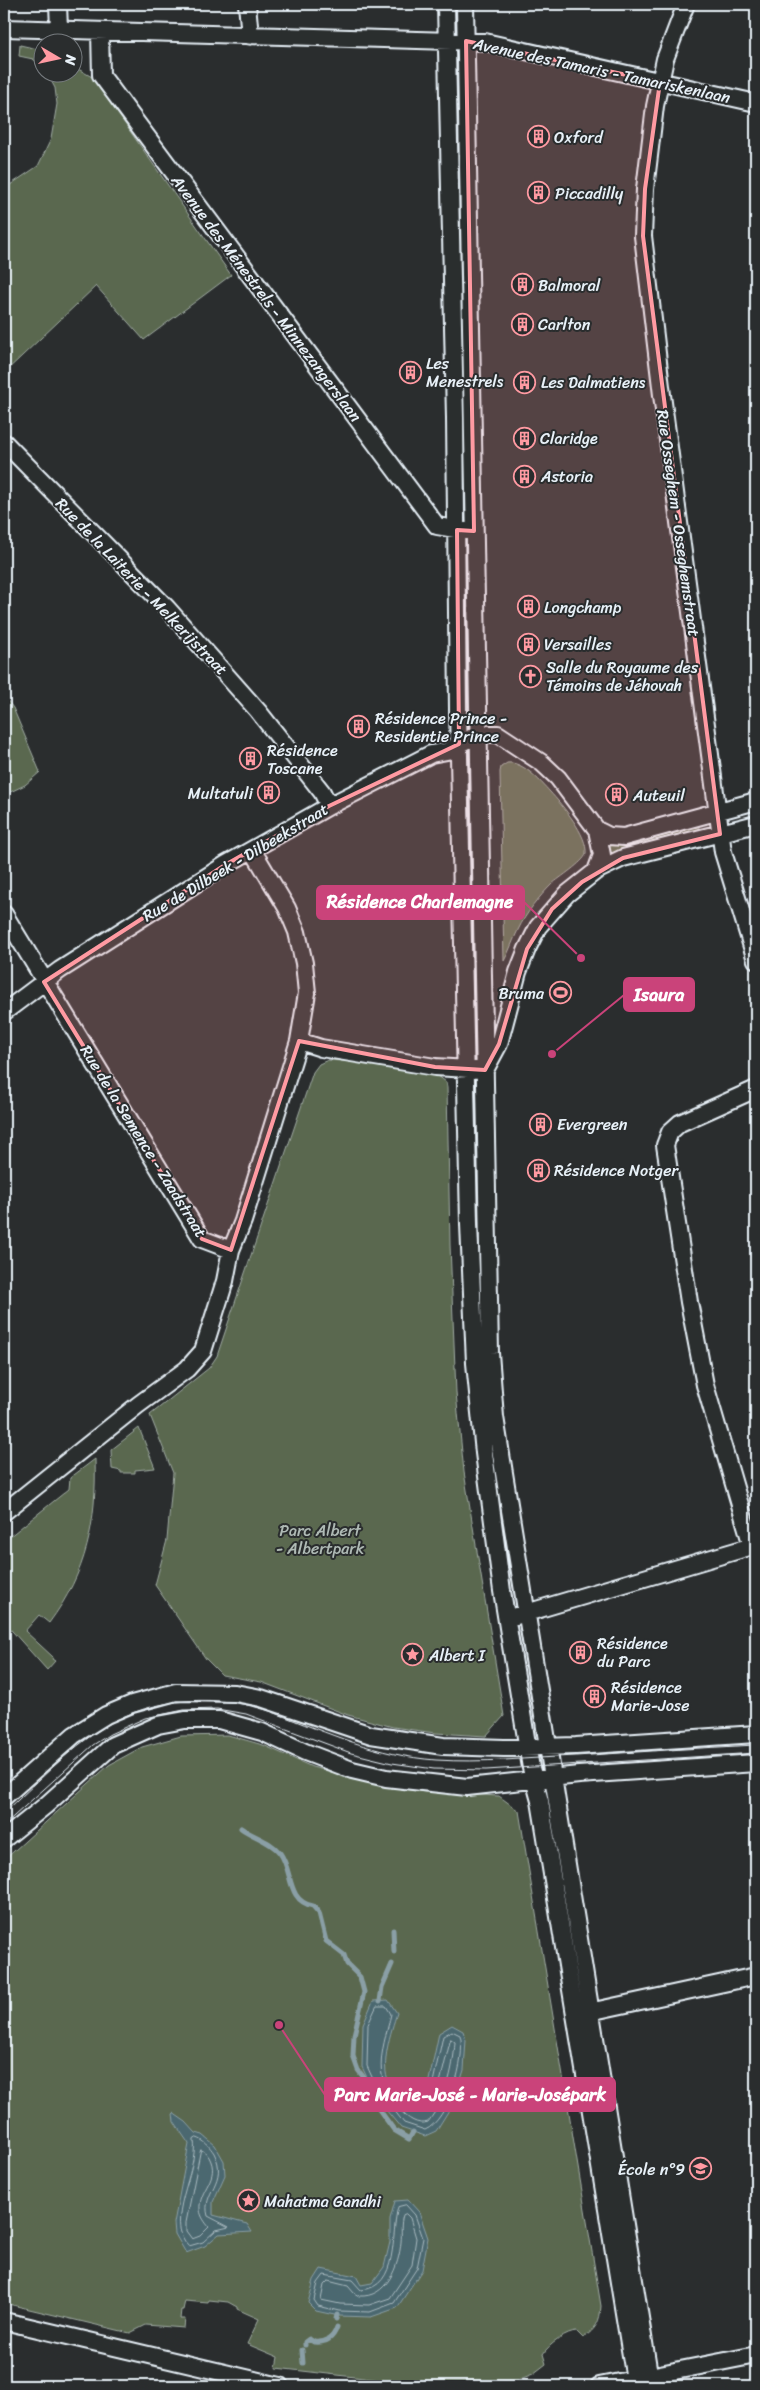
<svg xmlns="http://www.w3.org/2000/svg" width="760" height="2390" viewBox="0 0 760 2390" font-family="Sriracha,sans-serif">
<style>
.green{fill:#5a6850;stroke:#a1aca4}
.water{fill:#4b686f;stroke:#8a9fa6}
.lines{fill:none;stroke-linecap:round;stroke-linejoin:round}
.shore{stroke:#a9bac1;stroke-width:1}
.stream{stroke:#8a9fa6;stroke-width:5}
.minor-casing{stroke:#e8f1f8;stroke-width:20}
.minor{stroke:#2a2d2e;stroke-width:16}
.tram{stroke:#e8f1f8;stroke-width:1}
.marked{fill:#ff9aa2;fill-opacity:0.2;stroke:#ff9aa2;stroke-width:4;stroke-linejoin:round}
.labels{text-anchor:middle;stroke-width:4;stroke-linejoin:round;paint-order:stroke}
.street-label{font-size:16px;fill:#e8f1f8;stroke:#2a2d2e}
.poi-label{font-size:16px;fill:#e8f1f8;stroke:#2a2d2e;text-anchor:start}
.park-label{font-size:16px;fill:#afbab5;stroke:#2a2d2e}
.leader{fill:none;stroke:#ca437a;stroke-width:2}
.callout-dot{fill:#ca437a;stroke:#2a2d2e;stroke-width:2}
.callout{fill:#ca437a;stroke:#ca437a;stroke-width:2}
.callout-label{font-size:18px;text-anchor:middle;font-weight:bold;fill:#fff}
</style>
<rect width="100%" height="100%" fill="#2a2d2e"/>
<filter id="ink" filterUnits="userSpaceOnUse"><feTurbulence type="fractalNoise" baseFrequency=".02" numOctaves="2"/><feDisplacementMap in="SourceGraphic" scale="10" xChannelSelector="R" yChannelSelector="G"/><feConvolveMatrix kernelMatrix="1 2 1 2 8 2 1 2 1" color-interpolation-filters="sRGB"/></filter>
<g filter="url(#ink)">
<path class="green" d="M20,45l22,5v17l-9,-8 -14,-3z
M73,66l19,11 139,198 -87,65 -48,-54 -92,87v-184l34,-23 13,-27 6,-35 -2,-16 -8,-15 25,-1z
M4,696l9,12 27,64 -15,13 -21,10z
M507,763c16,-2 33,18 43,29 12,13 38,43 36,62 -2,8 -27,24 -34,30 -13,13 -26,29 -34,46 -5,10 -9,22 -14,31l-4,-189 1,-5z
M698,823l2,10 -90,25 -4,-18z
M328,1060l29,2 80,13 9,7 1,5 3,158 6,148 8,79 40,244 -18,20 -51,-3 -42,-6 -45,-12 -87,-33 -39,-7 -16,-16 -51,-74 12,-45 6,-67 -23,-58 59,-47 8,-12 96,-284 6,-8z
M139,1428l16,40 -20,2v3h-14v-2l-9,-2 -1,-19z
M95,1459c2,63 -8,113 -46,164l-10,-8 -14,16 28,26 -1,2 3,2 -8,9 -43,-48v-81l65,-52 1,-11z
M228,1735l35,10 49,22 79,20 34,5 74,4 20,15 82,495c-1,16 -5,23 -18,32l-6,-6c-10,0 -28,12 -34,22l3,10 -13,10 -18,7 -108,2 -131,-15 2,-11 -31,-13 12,-25 -22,-10v-2l-9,-5 -19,-2 -1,3 -23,-2 -2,9h-2l-1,9h5l-1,9 -38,-3 -16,8 -126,-30v-443l105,-95 33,-18 39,-11z"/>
<path class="water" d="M388,2000l9,13c-6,18 -17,52 -8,70 2,5 7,9 10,12l17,1 12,-11 11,-52 13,-8 11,6 3,9 -2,30 -10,32 -18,29 -11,5 -24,-8 -15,-18 -13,-20 -11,-23 1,-43 10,-23z
M173,2113l13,9 10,11 7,2 12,10 9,16 1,14 -12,27v13l34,9 5,8 -33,2 -14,12 -19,7 -11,-19 -1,-11 15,-79 -15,-22z
M408,2200l11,12 9,26 -6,32 -25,38 -26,9 -32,-1 -23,-5 -8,-8 6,-23 7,-11 35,7 5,9 11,-2 12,-16 6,-25v-23l5,-18z"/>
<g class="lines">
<path class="shore" d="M377,2006h9l5,8c-6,28 -22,66 7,86l20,1 14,-14 11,-51 9,-5 8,4c7,23 -12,86 -35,95l-21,-7 -27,-35 -10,-22 1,-41z
M451,2039l4,3c-2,30 -9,56 -27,80 -10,4 -21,-4 -27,-11v-4l20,-1 17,-16z
M197,2138c7,2 13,9 17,15 15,29 -13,39 -6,63l21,11 -13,3 -13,12 -14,4c-26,-24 10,-75 5,-106z
M201,2150c4,1 5,3 8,7 12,22 -11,32 -9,53 1,7 5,12 9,17l-9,9 -8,3 -6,-8v-8z
M406,2205l9,10 8,23 -6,30 -23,35 -24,9 -31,-1 -21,-5 -4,-6 4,-17 6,-8 28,5 9,10c39,-3 29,-56 37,-83z
M406,2214l4,4 6,20 -4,27 -22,33 -21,7 -29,-1 -19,-4 3,-15 4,-4 20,5 6,7 5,3c28,2 40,-30 42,-54 1,-9 -1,-18 2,-27z"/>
<path class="stream" d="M241,1828c12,9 30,13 39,25 13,17 6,48 33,53l6,7 7,28 18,14 3,9 13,13 4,15 -10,43 -1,21 5,14 7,9 5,18 24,33 15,9 4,-7
M393,1930l1,22
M380,2001l2,-14 10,-23
M336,2319l1,-4
M305,2345v-3l4,-3 5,3c12,1 19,-3 23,-15
M302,2350l1,13"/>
<defs>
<path id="minor" d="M58,4l1,25
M247,4l3,32
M446,4l9,414 3,292 11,514 6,139 9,90 18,138 29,177 9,33 96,585
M465,4l25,1349 5,64 156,969
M686,4l-21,55 -10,47 -10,83 -2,47 19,159 61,457 33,108
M4,28l481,14 271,61
M100,31l1,44 336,451 30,5
M4,442l163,166 91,103 64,81 7,14
M596,871l6,-16 -5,-25
M4,914l198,325 29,11
M4,1012l56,-42 165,-105 104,-59 102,-52 16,-3 31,-17h20l44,29 16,15 39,52 12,6 15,1 132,-36
M299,1041l22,7 114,19 50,3 14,-26 19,-72 9,-23 11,-22 29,-33 29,-23 27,-13 133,-34
M4,1512l134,-107 49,-36 16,-18 22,-70 6,-31 12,-29 56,-180 8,-48 -3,-30 -7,-31 -10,-24 -34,-57
M752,1546l-47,-161 -16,-83 -24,-157 5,-13 10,-9 76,-34
M516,1616l240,-71
M4,1797l70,-62 32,-20 26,-11 44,-12 59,1 26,5 110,37 72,11 61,2 72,-2 180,-12
M4,1839l41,-33 68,-61 45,-20 27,-5h34l43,12 43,20 47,18 34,8 81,9 112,-12 177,-12
M580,2014l176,-38
M4,2321l276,65
M599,2386l157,-31"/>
</defs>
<use href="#minor" class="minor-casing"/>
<use href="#minor" class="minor"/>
<path class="tram" d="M4,1813c32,-29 63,-63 100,-86 50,-31 116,-34 171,-14 53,20 103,43 161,47 46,3 93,-2 140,-4 60,-4 120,-8 180,-11
M4,1825l89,-80 17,-11 35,-16 39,-8 33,-1 29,5 105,39 41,10 42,6 52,1 270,-17"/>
</g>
</g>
<path class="marked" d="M466,41l194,41 -15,107 -2,47 77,598 -97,24 -41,24 -30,27 -25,40 -28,95 -14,26 -50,-3 -136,-26 -68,209 -29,-11 -158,-257 181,-117 104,-59 130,-62 -2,-214 17,1z"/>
<defs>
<symbol id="building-ring" viewBox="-11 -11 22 22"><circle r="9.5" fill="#2a2d2e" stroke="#ff9aa2" stroke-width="1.5"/><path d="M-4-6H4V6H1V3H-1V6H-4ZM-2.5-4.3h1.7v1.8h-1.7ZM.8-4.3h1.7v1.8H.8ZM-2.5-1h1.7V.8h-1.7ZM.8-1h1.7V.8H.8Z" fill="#ff9aa2"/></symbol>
<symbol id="church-ring" viewBox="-11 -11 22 22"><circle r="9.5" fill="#2a2d2e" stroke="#ff9aa2" stroke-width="1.5"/><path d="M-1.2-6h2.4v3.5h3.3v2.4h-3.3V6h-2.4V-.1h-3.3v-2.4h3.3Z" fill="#ff9aa2"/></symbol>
<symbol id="stadium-ring" viewBox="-11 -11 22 22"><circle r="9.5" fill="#2a2d2e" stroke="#ff9aa2" stroke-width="1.5"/><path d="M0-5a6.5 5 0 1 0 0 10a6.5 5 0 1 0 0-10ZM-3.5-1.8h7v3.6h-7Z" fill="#ff9aa2"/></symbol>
<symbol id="sight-ring" viewBox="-11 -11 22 22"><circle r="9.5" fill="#2a2d2e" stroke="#ff9aa2" stroke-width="1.5"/><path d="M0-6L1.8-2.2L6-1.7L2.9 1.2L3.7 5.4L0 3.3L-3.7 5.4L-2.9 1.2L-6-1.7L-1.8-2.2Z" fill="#ff9aa2"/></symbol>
<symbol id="school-ring" viewBox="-11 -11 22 22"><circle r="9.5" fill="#2a2d2e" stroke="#ff9aa2" stroke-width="1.5"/><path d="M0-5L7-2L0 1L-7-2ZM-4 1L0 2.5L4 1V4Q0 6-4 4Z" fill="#ff9aa2"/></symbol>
</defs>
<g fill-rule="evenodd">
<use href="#building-ring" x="526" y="124" width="25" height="25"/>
<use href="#building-ring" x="526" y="180" width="25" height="25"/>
<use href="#building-ring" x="510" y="272" width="25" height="25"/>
<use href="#building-ring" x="510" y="312" width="25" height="25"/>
<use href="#building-ring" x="398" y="360" width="25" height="25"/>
<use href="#building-ring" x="512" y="370" width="25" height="25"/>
<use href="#building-ring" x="512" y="426" width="25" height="25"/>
<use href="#building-ring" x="512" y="464" width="25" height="25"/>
<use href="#building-ring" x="516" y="594" width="25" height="25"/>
<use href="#building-ring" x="516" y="632" width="25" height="25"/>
<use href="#church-ring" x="518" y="664" width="25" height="25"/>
<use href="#building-ring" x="346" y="714" width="25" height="25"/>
<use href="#building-ring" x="238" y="746" width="25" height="25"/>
<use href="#building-ring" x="256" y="780" width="25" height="25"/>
<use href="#building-ring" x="604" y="782" width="25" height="25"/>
<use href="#stadium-ring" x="548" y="980" width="25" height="25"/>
<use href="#building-ring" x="528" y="1112" width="25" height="25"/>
<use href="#building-ring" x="526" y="1158" width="25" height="25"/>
<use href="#building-ring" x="568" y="1640" width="25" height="25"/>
<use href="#sight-ring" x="400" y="1642" width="25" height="25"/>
<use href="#building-ring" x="582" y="1684" width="25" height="25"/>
<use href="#school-ring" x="688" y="2156" width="25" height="25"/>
<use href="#sight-ring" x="236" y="2188" width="25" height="25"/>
</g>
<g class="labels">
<g class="street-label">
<text transform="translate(602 70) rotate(12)" y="6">Avenue des Tamaris - Tamariskenlaan</text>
<text transform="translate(267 298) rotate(53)" y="6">Avenue des Ménestrels - Minnezangerslaan</text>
<text transform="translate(679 523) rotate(82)" y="6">Rue Osseghem - Osseghemstraat</text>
<text transform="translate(142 586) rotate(46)" y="6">Rue de la Laiterie - Melkerijstraat</text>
<text transform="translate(235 862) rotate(-31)" y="6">Rue de Dilbeek - Dilbeekstraat</text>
<text transform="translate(144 1141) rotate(58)" y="6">Rue de la Semence - Zaadstraat</text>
</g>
<g class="poi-label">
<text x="554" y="143">Oxford</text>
<text x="555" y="199">Piccadilly</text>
<text x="538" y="291">Balmoral</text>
<text x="538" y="330">Carlton</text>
<text x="426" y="369">Les<tspan x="426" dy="18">Menestrels</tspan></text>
<text x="541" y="388">Les Dalmatiens</text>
<text x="540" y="444">Claridge</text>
<text x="541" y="482">Astoria</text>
<text x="544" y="613">Longchamp</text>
<text x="544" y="650">Versailles</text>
<text x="546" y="673">Salle du Royaume des<tspan x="546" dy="18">Témoins de Jéhovah</tspan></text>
<text x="375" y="724">Résidence Prince -<tspan x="375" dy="18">Residentie Prince</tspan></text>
<text x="267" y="756">Résidence<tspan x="267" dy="18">Toscane</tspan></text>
<text x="253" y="799" text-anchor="end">Multatuli</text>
<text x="633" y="801">Auteuil</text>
<text x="544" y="999" text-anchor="end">Bruma</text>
<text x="557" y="1130">Evergreen</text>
<text x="554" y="1176">Résidence Notger</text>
<text x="597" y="1649">Résidence<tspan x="597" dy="18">du Parc</tspan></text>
<text x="429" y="1661">Albert I</text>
<text x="611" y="1693">Résidence<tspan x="611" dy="18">Marie-Jose</tspan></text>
<text x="685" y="2175" text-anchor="end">École n°9</text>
<text x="264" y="2207">Mahatma Gandhi</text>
</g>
<g class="park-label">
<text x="320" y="1536">Parc Albert<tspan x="320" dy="18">- Albertpark</tspan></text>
</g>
</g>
<path class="leader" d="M581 958L524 902M552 1054L624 995M279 2025L325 2095"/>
<g class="callout-dot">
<circle cx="581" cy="958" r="5"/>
<circle cx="552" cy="1054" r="5"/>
<circle cx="279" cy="2025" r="5"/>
</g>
<g class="callout">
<rect x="317" y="886" width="207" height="33" rx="5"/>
<rect x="624" y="978" width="70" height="33" rx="5"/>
<rect x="325" y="2078" width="290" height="33" rx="5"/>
</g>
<g class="callout-label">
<text x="420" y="908">Résidence Charlemagne</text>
<text x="659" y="1001">Isaura</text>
<text x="470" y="2101">Parc Marie-José - Marie-Josépark</text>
</g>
<rect width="760" height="2390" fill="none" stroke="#2a2d2e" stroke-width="20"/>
<rect x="10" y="10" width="740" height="2370" fill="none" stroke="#e8f1f8" stroke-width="2" filter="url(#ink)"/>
<g transform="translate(58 58) rotate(99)"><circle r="24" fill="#2a2d2e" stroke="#767b7f"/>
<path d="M0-4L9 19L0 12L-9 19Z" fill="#ff9aa2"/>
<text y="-8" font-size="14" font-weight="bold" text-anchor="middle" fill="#e8f1f8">N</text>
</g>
</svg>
